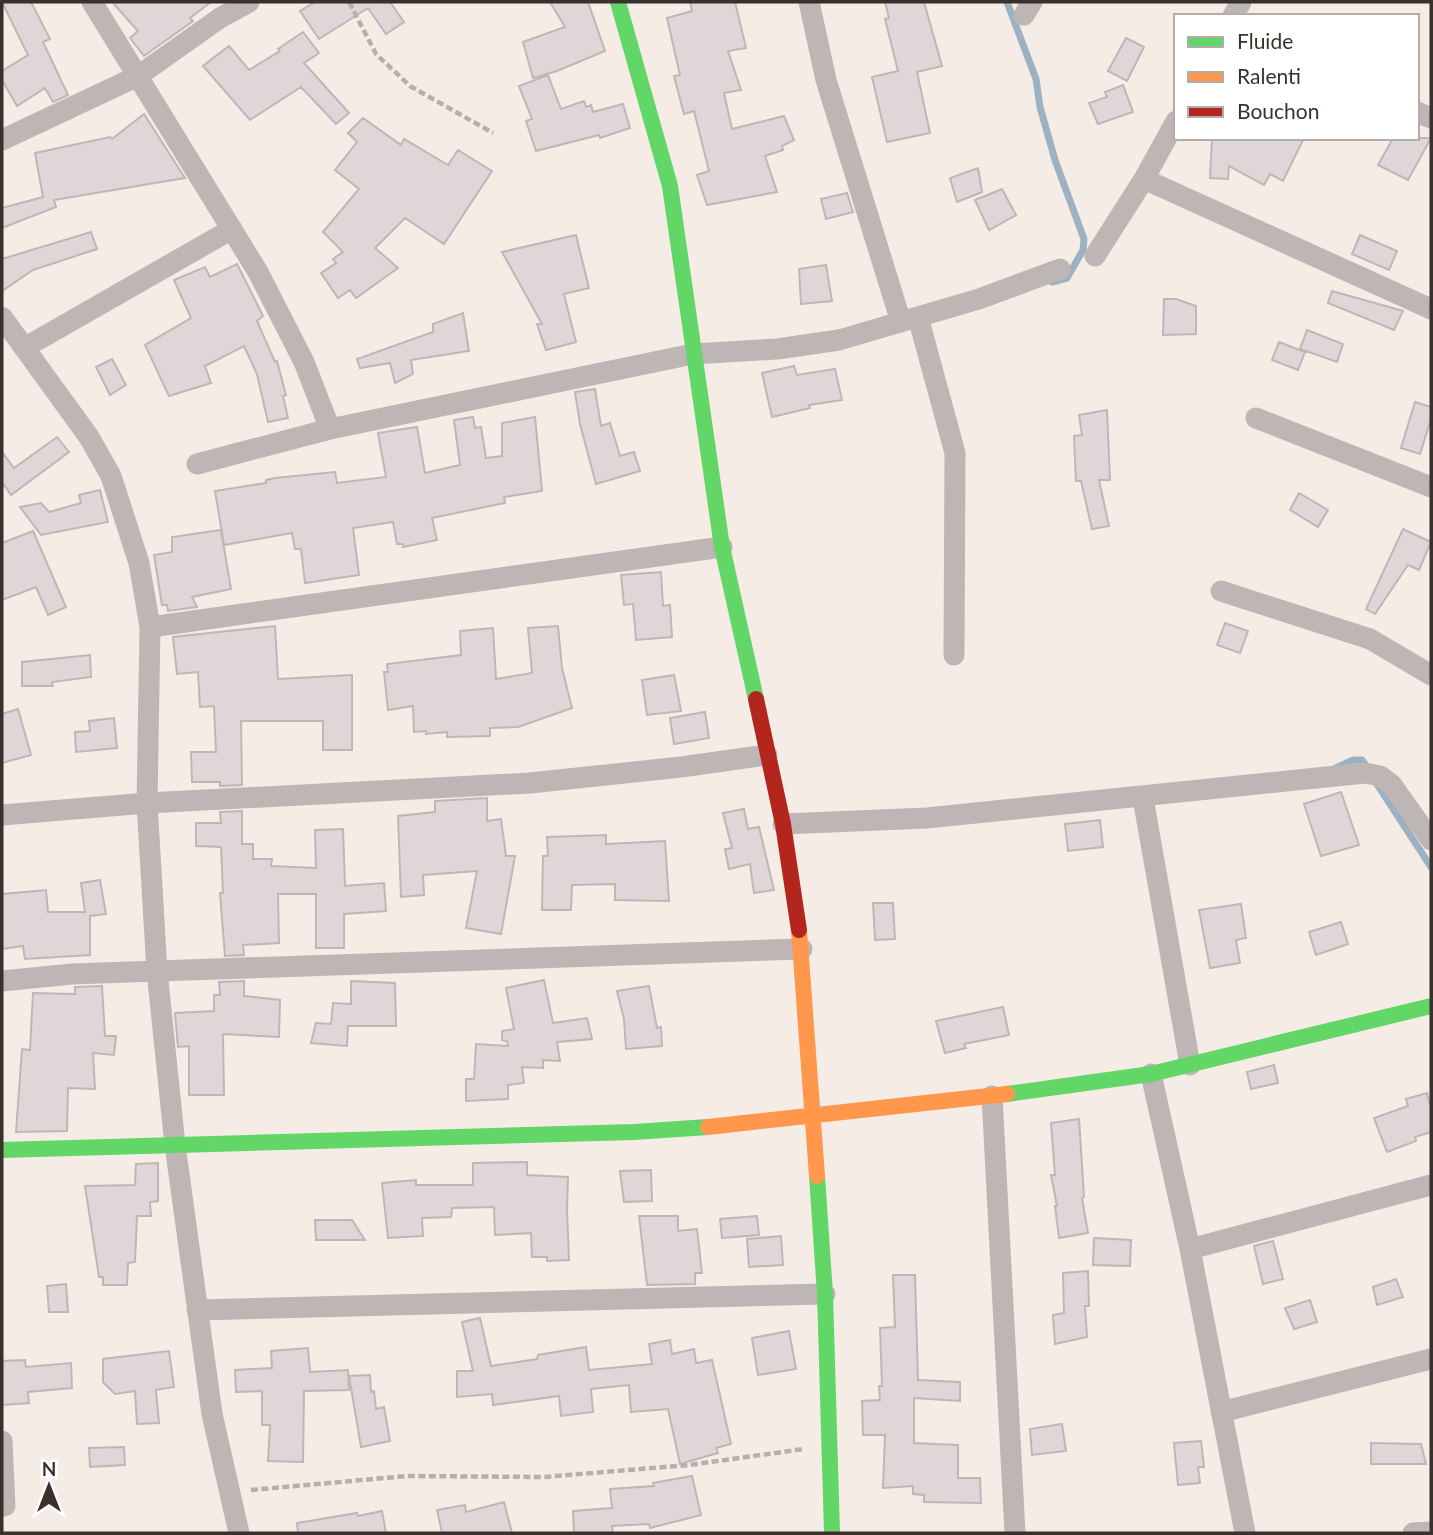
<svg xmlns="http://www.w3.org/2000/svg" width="1433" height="1535" viewBox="0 0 1433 1535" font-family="Lato,sans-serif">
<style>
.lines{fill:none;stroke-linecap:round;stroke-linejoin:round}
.stream{stroke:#9cb2c3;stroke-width:7}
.building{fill:#dfd7d7;stroke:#beb6b7;stroke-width:2}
.path{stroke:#b6afad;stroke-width:4.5;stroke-dasharray:7 3.5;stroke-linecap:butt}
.street{stroke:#beb6b4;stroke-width:21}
.fast{stroke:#63d668;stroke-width:16}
.slow{stroke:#ff974d;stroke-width:16}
.jam{stroke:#b3261e;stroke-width:16}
</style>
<rect width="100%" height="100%" fill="#f6ece6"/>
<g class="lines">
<path class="stream" d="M1007,2l29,77 4,28 15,53 29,79 -1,11 -16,28 -15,4
M1336,768l17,-8h9l6,8
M1377,784l54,83"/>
</g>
<path class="building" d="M2,2h29l19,37 -7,3 25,53 -15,7 -8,-14 -28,18 -15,-26v-9l26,-16z
M112,2h99l-21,16 3,3 -49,35 -14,-18 8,-7z
M315,2h75l14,20 -18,12 -18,-26 -49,31 -19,-28z
M550,2h38l17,49 -48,20 -24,7 -10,-36 42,-15z
M690,2h45l11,46 -18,3 13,39 -17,3 8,36 52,-13 10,24 -12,6 1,4 -18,6 12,36 -70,13 -10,-30 12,-4 -15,-60 -10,3 -10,-38 6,-1 -13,-57 25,-7z
M885,2h39l18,64 -25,6 13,61 -43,9 -15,-65 26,-6 -13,-52 4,-1z
M303,32l16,21 -15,10 45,50 -13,11 -35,-37 -51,33 -47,-54 26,-20 20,24 31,-19 -2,-2z
M1126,38l18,9 -17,34 -19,-10z
M548,75l13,34 23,-8 2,6 5,-2 2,7 30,-8 7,24 -30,10 -1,-3 -63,16 -10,-30 6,-2 -13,-33z
M1123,85l10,27 -35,12 -9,-21 18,-6 -2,-5z
M144,114l41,64 -131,22 2,7 -54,21v-20l41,-11 -8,-44 75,-16 2,2z
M363,118l38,27 3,-6 44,26 10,-15 34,21 -48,73 -39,-26 -30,30 23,20 -42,30 -6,-8 -12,8 -17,-25 15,-10 -3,-4 10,-7 -20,-20 36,-43 -24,-19 22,-28 -9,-9z
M1212,138h92l-21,43 -13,-7 -6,11 -35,-19 -1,13 -18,-1z
M1393,138h38l-23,42 -30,-15z
M978,168l4,24 -25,10 -7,-24z
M1002,189l14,26 -27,15 -14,-30z
M847,193l6,19 -27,7 -5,-20z
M91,232l6,17 -64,21 -31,21v-32z
M576,235l13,53 -25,6 12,48 -30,8 -9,-26h5l-40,-72z
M1360,235l37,16 -8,19 -37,-16z
M237,264l26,52 -6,5 18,41 2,-1 9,34 -3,1 5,22 -20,4 -11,-48 -13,-28 -39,20 6,17 -42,13 -24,-51 46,-27 -17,-38 31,-13 5,10z
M826,265l6,36 -31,3 -2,-35z
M1332,291l71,20 -9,19 -66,-27z
M1164,299h12l20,7v28l-33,1z
M463,313l6,38 -58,9 2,14 -18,9 -5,-20 -30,5 -3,-9 76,-27v-8z
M1307,330l36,14 -6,18 -37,-13z
M1279,342l26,10 -7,18 -26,-10z
M112,359l14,26 -16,10 -14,-28z
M794,366l3,9 38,-6 7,31 -33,5 1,3 -38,9 -10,-44z
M595,389l6,37 9,-3 10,33 14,-4 6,19 -44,13 -16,-60 -5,-32z
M1415,402l16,5v12l-11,35 -19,-6z
M1107,410l3,70h-11l10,46 -17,3 -11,-48h-5l-2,-45 8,-1 -3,-20z
M473,417l2,11 6,-1 5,31 16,-2v-33l33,-6 7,74 -38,6 1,6 -73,15 5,22 -34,7v-3h-6l-4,-22 -40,6 6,47 -54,8 -4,-34h-6l-3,-16 -68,12 -9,-54 51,-8v-3l9,-2 60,-6 2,11 49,-6 -8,-44 39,-6 8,46 35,-8 -6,-45z
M57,437l12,15 -58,43 -9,-13v-30l12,16z
M100,490l8,32 -67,13 -21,-28 21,-4 8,9 32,-9 -2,-8z
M1299,493l29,17 -10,17 -28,-17z
M1403,529l28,13 -12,28 -11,-5 -33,49 -9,-5z
M221,530l10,59 -39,8 5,10 -29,4 -1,-6h-5l-8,-50 18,-3v-15z
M33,531l33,76 -18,8 -12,-28 -34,13v-57z
M661,572l2,34 7,-1 2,32 -36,3 -3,-36 -9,1 -3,-30z
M1225,623l23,8 -8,22 -23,-8z
M275,626l3,53 74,-4v75h-29v-29h-82l1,64 -22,1v-4h-28l-1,-30h25l-2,-46 -14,1 -2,-35 -21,2 -4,-37z
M558,626l4,42 10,40 -54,19 -28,1v8l-43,1v-5l-21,2v-3l-12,1 -1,-26 -25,4 -4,-38h4l-1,-8 74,-9 -1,-24 33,-3 3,51 36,-6 -4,-45z
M90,655l1,22 -39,5 1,4h-31v-24z
M674,675l7,36 -34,4 -5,-35z
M18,709l13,46 -29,8v-49z
M705,712l4,26 -35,6 -4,-26z
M114,718l3,30 -41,4 -1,-20 15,-1 -1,-10z
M1341,792l18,53 -38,11 -17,-52z
M487,798v23l14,-2 5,37h9l-14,78 -35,-6 11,-57 -54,4 1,20 -23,2 -3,-81 37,-4v-11z
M744,809l4,20 11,-2 15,63 -20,3 -4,-29 -21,5 -4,-20 7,-1 -9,-35z
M242,811v33h11v15h19l-1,7 45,2 -1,-38 28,-1 2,57 39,-3 2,28 -42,3v34h-28v-54h-38l1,49 -36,2 1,10 -19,1 -5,-63h3l-2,-46 -25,-1v-23h25l-1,-11z
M1100,820l3,27 -35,4 -3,-27z
M606,835v9l59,-3 4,60 -54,-1v-16l-43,1 -1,25h-29l1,-54h5l-1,-19z
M100,880l6,34 -16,2v39l-65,4 -2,-13 -21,3v-55l44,-4 2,22h37l-4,-29z
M873,903h20l2,36 -20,1z
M1241,904l5,34 -10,2 4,23 -30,5 -11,-58z
M1341,922l7,22 -32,11 -7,-23z
M544,980l9,43 34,-5 5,21 -35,3 3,19 -17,-1v8l-21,-1 2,16 -16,2v14l-42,2v-22h8l2,-35 32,2 -1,-5 -5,-1v-9l12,-2 -8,-41z
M244,981v15l36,4 -1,37 -56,-3 1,61h-35v-49l-11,1 -3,-34 39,-2v-16h6l-1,-13z
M351,981l44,2 1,43h-48l-1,20 -36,-3 5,-20 15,1 2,-21 18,1z
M102,986l3,50h11l-2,19 -21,-2 2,36 -27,-1 -1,43 -51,1 6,-83 8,1 3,-57 42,1v-7z
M649,986l8,42 4,-1 1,19 -36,3 -2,-30 -7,-28z
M1003,1007l6,28 -45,9 2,4 -21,5 -9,-32z
M1274,1065l4,18 -27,6 -4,-17z
M1427,1093l4,15v24l-16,5 1,4 -29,11 -13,-34 34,-12 -2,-7z
M1079,1119l5,78 -2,1 6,35 -29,5 -4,-32h2l-6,-31h4l-4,-52z
M527,1162v13l41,2 -1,33 2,50 -22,1v-4h-15l-1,-24 -36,2 -1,-28 -42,1 -1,9 -29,1 1,18 -35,2 -6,-55 34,-3v5h57v-22z
M158,1163v38l-8,1 1,14h-14l-2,46 -7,1 -1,22h-24v-8h-4l-14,-91 50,-1 1,-21z
M651,1170l1,31 -28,1 -4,-31z
M639,1216h39v15l19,-2 5,44h-7v11l-48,1z
M757,1216l2,19 -37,3 -2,-19z
M315,1220h37l13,20h-49z
M781,1236l2,29 -34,2 -2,-28z
M1094,1238l37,2 -1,26 -37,-1z
M1273,1241l10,38 -20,5 -9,-38z
M1088,1271l1,35h-4l2,31 -32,7 -2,-29 11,-2 -1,-40z
M893,1275h22l3,105 42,2v19l-46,-3v45l44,2v33h22l1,25 -57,-1v-7l-11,-1v-8l-30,2 2,-53h-22l-1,-34 18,-1 -1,-14h3l-2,-58 15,-1z
M1396,1279l7,18 -26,8 -4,-18z
M66,1284l2,28h-19l-2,-26z
M1310,1300l7,22 -23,7 -9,-21z
M480,1318l11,48 46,-7 1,-4 48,-8 3,23 63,-6 -3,-20 21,-4 2,14 22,-5 2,14 16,-3 19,84 -15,4 2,5 -38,11 -12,-55 -37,3 -2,-27 -38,4 2,23 -32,4 -2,-20 -66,9 -1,-11 -35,3v-26h16l-11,-49z
M789,1331l7,38 -38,6 -6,-37z
M308,1348l2,24 38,-2 1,20 -45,1 -1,71 -35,-1 2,-36h-8v-34l-26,1 -1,-22 37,-2 -1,-17z
M169,1351l5,36 -18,3 3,33 -22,1 -2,-33 -20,3 -12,-12v-23z
M25,1360l1,7 45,-4 1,25 -44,4 1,11 -27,2v-44z
M370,1375l1,17 3,-1 2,18 8,-2 6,34 -29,6 -12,-71z
M1062,1424l4,27 -34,4 -2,-26z
M1201,1441l3,26h-6l2,16 -22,2 -4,-42z
M1371,1443l50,1 5,20h-55z
M124,1447l1,18 -35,2 -1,-19z
M692,1476l9,39 -51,13 -1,-4 -37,2 1,7h-39l-1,-22 39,-3 -2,-19 44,-3 -1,-3z
M504,1502l8,31h-70l-5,-23 28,-5 1,7z
M382,1511l4,22h-88l-1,-10 60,-10 1,3z"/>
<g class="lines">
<path class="path" d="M349,2l27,52 34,32 83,47
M251,1490l156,-14 137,1 145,-12 115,-16"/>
<path class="street" d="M92,2l166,270 46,90 26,67
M809,2l17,78 75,242
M1024,15l8,-13
M1233,16l8,-14
M1417,112l14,6
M2,140l136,-64 82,-58 29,-16
M1144,179l287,130
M1095,256l49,-77 32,-58
M2,317l87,120 22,39 28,87 11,64 -3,176 10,168 18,174 37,269 27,119
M918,317l37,136 -1,202
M24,348l208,-119
M1256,418l175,69
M197,464l133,-35 363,-75 84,-5 62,-9 140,-41 81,-30
M1221,591l149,48 61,36
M150,627l572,-80
M1143,798l47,267
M2,815l145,-12 383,-20 151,-16 86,-12
M783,824l144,-6 438,-45 15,3 12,9 39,55
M2,981l70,-7 85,-3 645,-22
M1151,1074l39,175 55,284
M992,1096l23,437
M1190,1249l241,-64
M197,1310l628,-16
M1221,1412l210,-53
M2,1441l3,65
M1413,1533l18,-1"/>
<path class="fast" d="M618,2l52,184 52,361 34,152
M1007,1094l144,-20 280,-68
M2,1150l632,-18 74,-5
M817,1176l8,118 7,239"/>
<path class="slow" d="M799,930l18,246
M708,1127l299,-33"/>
<path class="jam" d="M756,699l27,125 16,106"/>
</g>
<rect width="1433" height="1535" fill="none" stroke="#3a312c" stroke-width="7"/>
<rect x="1174" y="14" width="245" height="126" fill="#ffffff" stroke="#b0adab" stroke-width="2"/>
<rect x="1188" y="37" width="35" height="10" fill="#63d668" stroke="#b0adab" stroke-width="2"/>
<text x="1237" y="49" font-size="21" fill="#3a312c">Fluide</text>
<rect x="1188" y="72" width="35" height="10" fill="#ff974d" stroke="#b0adab" stroke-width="2"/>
<text x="1237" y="84" font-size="21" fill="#3a312c">Ralenti</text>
<rect x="1188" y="107" width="35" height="10" fill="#b3261e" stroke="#b0adab" stroke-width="2"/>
<text x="1237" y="119" font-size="21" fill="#3a312c">Bouchon</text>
<g transform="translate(49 1486)" stroke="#ffffff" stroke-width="5" paint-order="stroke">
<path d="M0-5L12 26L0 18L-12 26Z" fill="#3a312c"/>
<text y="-10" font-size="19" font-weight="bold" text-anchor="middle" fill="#3a312c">N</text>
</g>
</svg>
